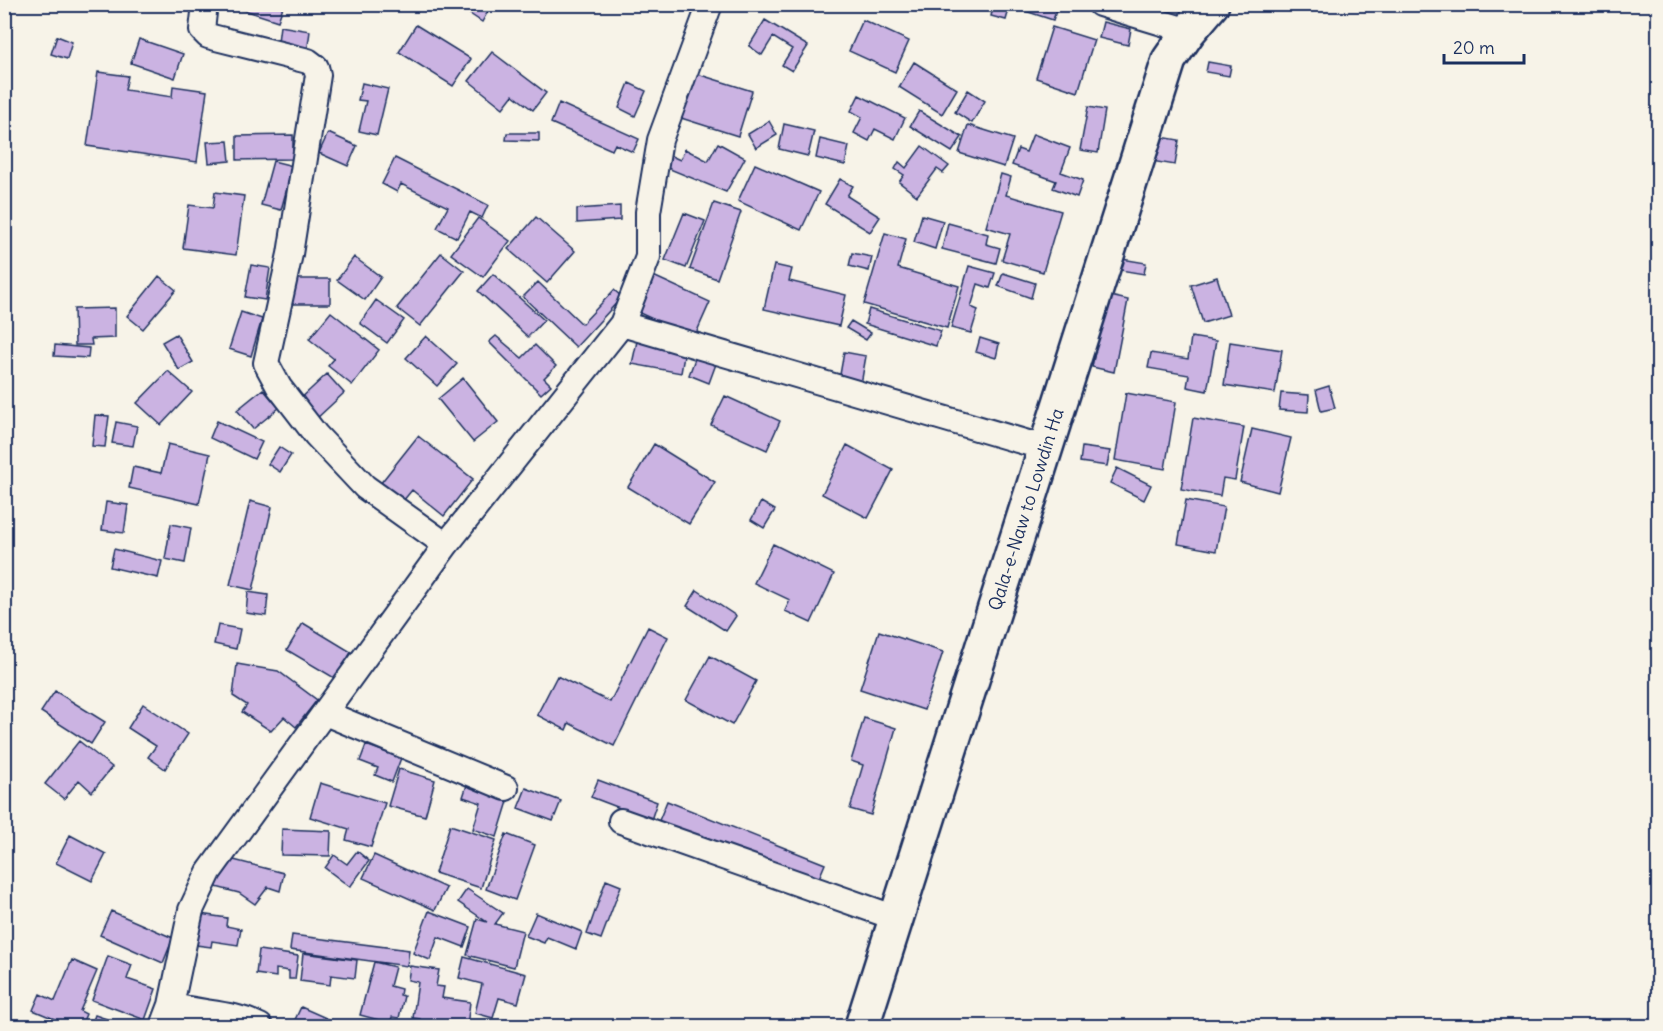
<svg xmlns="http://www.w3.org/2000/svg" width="1663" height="1031" viewBox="0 0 1663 1031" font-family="Delius,sans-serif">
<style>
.building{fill:#cbb3e2;stroke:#1b2f5e;stroke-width:1.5}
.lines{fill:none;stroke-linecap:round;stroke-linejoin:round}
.street-casing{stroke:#1b2f5e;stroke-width:28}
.secondary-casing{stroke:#1b2f5e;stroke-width:38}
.street{stroke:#f7f3e8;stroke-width:24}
.secondary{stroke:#f7f3e8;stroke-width:33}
.labels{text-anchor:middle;stroke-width:4.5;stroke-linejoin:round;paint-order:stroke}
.street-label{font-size:18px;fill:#1b2f5e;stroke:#f7f3e8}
</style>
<rect width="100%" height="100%" fill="#f7f3e8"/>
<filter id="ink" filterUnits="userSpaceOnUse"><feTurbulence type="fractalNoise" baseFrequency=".0167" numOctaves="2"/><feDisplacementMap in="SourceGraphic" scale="12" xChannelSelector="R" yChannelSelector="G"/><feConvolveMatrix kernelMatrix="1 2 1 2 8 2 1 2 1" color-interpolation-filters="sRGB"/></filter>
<g filter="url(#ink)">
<path class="building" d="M239,4h45l-6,17 -40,-13z
M427,4h16l-2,9 -15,-4z
M455,4h37l-10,18z
M994,4h52l11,4 -4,12 -43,-14 -4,14 -15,-4z
M765,20l43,26 -16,25 -10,-6 10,-16 -19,-12 -11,18 -13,-9z
M863,20l46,21 -14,31 -46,-21z
M1103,22l28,7 -3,16 -29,-7z
M416,25l55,34 -18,27 -54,-34z
M280,26l30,5 -3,22 -30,-4z
M1052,27l42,13 -16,52 -42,-14z
M57,36l15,6 -5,17 -16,-5z
M139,39l44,15 -8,24 -44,-15z
M492,52l54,41 -13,17 -20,-15 -10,13 -34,-27z
M914,62l43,27 -15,25 -43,-27z
M1208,62l23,4 -2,10 -23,-4z
M98,72l30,4 -3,14 47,7 1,-11 34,5 -10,71 -110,-16z
M694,73l58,18 -14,45 -57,-18z
M362,83l26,6 -11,46 -18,-4 7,-30 -8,-1z
M629,83l17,8 -11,25 -16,-8z
M968,90l17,11 -13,22 -17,-11z
M859,95l46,23 -10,21 -20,-10 -6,12 -15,-8 8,-16 -11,-6z
M559,103l80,36 -6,13 -18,-8 -3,6 -61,-27z
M1088,107l17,3 -7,43 -18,-3z
M919,111l43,26 -10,15 -42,-26z
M769,121l8,14 -21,13 -8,-14z
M784,124l30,7 -6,25 -29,-7z
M968,125l45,14 -9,28 -45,-14z
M328,133l29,13 -9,20 -29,-13z
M507,133h32v8l-33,-1z
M1033,134l37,14 -9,24 22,8 -6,17 -24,-9 3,-7 -44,-16 6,-16 8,3z
M293,135v24l-56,1v-24z
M1155,136l24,4 -4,25 -24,-4z
M820,139l29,7 -4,19 -29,-7z
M228,141l2,20 -21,2 -2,-21z
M718,143l27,15 -19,34 -66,-27 7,-11 13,6 5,-11 23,12z
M922,146l27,20 -6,7 -6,-4 -20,27 -18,-14 5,-7 -9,-6 4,-7 7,6z
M395,158l93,47 -6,13 -12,-6 -13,26 -20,-10 11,-21 -47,-23 -4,8 -15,-8z
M273,161l20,5 -12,44 -20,-5z
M755,164l64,28 -18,38 -63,-29z
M1001,174l10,3 -5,18 55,16 -18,61 -41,-12 8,-26 -24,-7z
M840,179l13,7 -6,10 33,21 -10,15 -45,-28z
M215,192l29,4 -8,59 -53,-7 6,-43 24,3z
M714,203l27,9 -24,67 -27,-10z
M620,206v14l-43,3v-14z
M684,213l21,8 -19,47 -21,-8z
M922,215l21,6 -8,28 -21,-7z
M536,217l39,34 -28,32 -39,-34z
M478,218l32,23 -27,36 -32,-23z
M948,223l40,11 -2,10 14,4 -4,15 -54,-14z
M885,233l21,6 -8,29 61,18 -12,42 -83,-24z
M441,253l23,18 -44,55 -23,-18z
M852,253l20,4 -3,14 -20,-5z
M354,257l27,20 -16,23 -28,-20z
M1122,259l24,4 -2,11 -24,-4z
M251,265l19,3 -5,32 -20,-3z
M774,265l18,4 -3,12 57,14 -7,31 -75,-17z
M969,266l26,7 -5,15 -12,-4 -7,23 7,3 -7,23 -20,-5z
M1003,273l32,10 -4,15 -33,-12z
M493,274l51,46 -16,17 -50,-46z
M649,274l61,28 -16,36 -61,-28z
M159,276l17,14 -33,39 -16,-13z
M1217,277l12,38 -26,8 -12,-38z
M291,279h39v25h-38z
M538,282l44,42 32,-34 8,7 -46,50 -53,-50z
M1106,295l22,5 -14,72 -22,-5z
M376,300l28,20 -17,23 -27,-20z
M115,308v30l-24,1 1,6h-17l-1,-36z
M869,309l72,22 -5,15 -71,-22z
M241,312l21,7 -11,37 -22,-7z
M331,312l48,38 -27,35 -24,-19 6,-7 -25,-20z
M851,321l20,12 -5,7 -20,-12z
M176,334l17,28 -14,8 -17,-28z
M426,336l31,28 -20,22 -31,-28z
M496,336l26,22 13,-13 21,21 -12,12 7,7 -10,9 -52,-52z
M1191,337l25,4 -9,50 -20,-4 2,-12 -41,-7 3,-15 37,6z
M980,338l19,6 -3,14 -20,-6z
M637,341l48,9 -4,23 -49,-9z
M1230,342l52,8 -7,43 -51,-8z
M55,345l34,3 -1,10 -34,-2z
M844,352l22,4 -6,34 -22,-4z
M696,356l20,8 -7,19 -20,-8z
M168,371l24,21 -31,33 -24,-22z
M327,374l17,19 -29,27 -18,-18z
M463,378l35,44 -25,20 -35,-43z
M1329,386l6,22 -14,3 -5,-21z
M263,389l16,19 -26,21 -16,-19z
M1126,393l50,9 -11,67 -50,-9z
M1281,393l28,2 -1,17 -29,-2z
M725,396l55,25 -13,29 -56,-25z
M95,415l14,1 -4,31 -13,-1z
M1193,418l51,9 -9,53 -12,-2 -3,18 -39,-7z
M217,421l45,21 -8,17 -44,-21z
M116,422l21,4 -4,20 -21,-3z
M1252,429l39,9 -13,54 -38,-10z
M418,436l55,43 -29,37 -32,-26 -14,17 -22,-18z
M168,444l42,10 -11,50 -70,-16 4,-21 28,6z
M654,444l61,38 -26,42 -61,-37z
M847,445l46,25 -25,48 -46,-24z
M279,447l12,8 -11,17 -12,-8z
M1082,447l28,4 -3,15 -27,-4z
M1117,468l34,17 -7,15 -34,-17z
M1186,500l38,7 -8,44 -38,-7z
M250,501l22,6 -19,83 -23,-5z
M106,502l22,3 -4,28 -22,-3z
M761,502l14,8 -11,18 -13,-8z
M171,524l20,4 -6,35 -20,-4z
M773,544l61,30 -23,49 -26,-12 5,-11 -36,-17z
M114,549l48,12 -4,17 -48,-11z
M697,590l39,26 -10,15 -39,-25z
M248,592l20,3 -2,21 -20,-3z
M303,623l48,29 -15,27 -49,-29z
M218,625l22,4 -4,20 -22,-5z
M648,627l20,10 -54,109 -45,-23 -3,7 -29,-15 20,-39 53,26z
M879,631l64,21 -19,58 -64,-21z
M710,656l46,25 -24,44 -46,-25z
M237,664l41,7 39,29 -21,27 -12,-10 -13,14 -29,-19 5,-7 -14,-9z
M55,691l50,31 -14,22 -50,-32z
M143,704l45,30 -23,35 -17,-12 8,-11 -28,-18z
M864,718l32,10 -25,87 -21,-6 13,-44 -12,-4z
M79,741l33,26 -20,25 -13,-12 -15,19 -19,-15z
M366,745l35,13 -9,24 -17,-7 3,-7 -18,-7z
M399,769l36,11 -10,36 -37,-10z
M598,780l59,22 -6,18 -60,-23z
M468,782l42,13 -13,42 -24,-8 8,-26 -18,-6z
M320,783l65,20 -14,44 -25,-7 3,-11 -39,-12z
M526,788l35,13 -8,20 -35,-13z
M667,801l158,63 -9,21 -158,-62z
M450,825l46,15 -15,48 -46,-15z
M282,829l49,2 -1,25 -49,-1z
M506,834l29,11 -20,55 -29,-11z
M70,835l36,19 -14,27 -36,-18z
M357,851l12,10 -19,26 -25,-19 9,-13 13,9z
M374,855l72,33 -11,22 -72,-32z
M222,857l62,16 -4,18 -12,-4 -13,17 -16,-11 -23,-6z
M606,880l15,6 -20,53 -14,-5z
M467,889l36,24 -8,11 28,7 -9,36 -47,-12 10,-36 10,3 -29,-20z
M111,911l62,27 -10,25 -63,-28z
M429,911l42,16 -7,20 -26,-10 -8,23 -17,-7z
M536,913l46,19 -6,17 -29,-12 -3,6 -18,-7z
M200,914l27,4 -1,8 15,3 -3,16 -26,-4 -1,6 -15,-2z
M292,935l117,15 -2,16 -117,-16z
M259,950l39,6 -3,23h-6v-8l-13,-2v8l-20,-3z
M303,953l54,7 -2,18 -24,-3 -1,10 -30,-4z
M108,956l24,9 -5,14 29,10 -11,31 -53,-20z
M464,957l62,17 -8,29 -19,-5 -6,20 -18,-5 7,-29 -23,-6z
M72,960l25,11 -17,40 6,3 -5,12h-10l-38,-16 7,-16 15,7z
M374,962l21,5 -5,19 11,3 -1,6 4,1 -5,22 -7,-1 -2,6 -30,-8z
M410,966l29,4 -3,16 8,1 -2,11 28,4 -3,24h-48l1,-7 -7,-1 5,-36 -10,-2z
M301,1007l43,19h-52z
M95,1015l32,11h-36z"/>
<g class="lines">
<defs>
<path id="street" d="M205,4l-3,26 6,6 100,25 8,6 2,8 -28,179 -24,109 13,24 37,48 49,52 81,58
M1100,4l89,27 4,-15
M622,324l423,124
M325,713l181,75
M621,821l275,97
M171,1005c31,9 60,7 89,21
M163,1026l8,-21 20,-95 18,-38 237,-327 176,-221 26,-67v-45l12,-72 50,-136"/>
<g id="secondary">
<path id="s1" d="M862,1026l307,-966 20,-29 23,-27"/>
</g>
</defs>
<use href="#street" class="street-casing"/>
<use href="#secondary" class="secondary-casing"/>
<use href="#street" class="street"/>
<use href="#secondary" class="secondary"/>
</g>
</g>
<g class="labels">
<g class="street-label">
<text dy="6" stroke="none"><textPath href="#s1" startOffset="542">Qala-e-Naw to Lowdin Ha</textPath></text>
</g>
</g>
<rect width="1663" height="1031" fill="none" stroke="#f7f3e8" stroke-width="24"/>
<rect x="12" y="12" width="1639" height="1007" fill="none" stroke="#1b2f5e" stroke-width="2" filter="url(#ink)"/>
<path d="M1444 54v9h80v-9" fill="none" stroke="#1b2f5e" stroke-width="3"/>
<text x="1453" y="54" font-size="18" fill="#1b2f5e" stroke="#f7f3e8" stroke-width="4.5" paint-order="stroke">20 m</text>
</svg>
